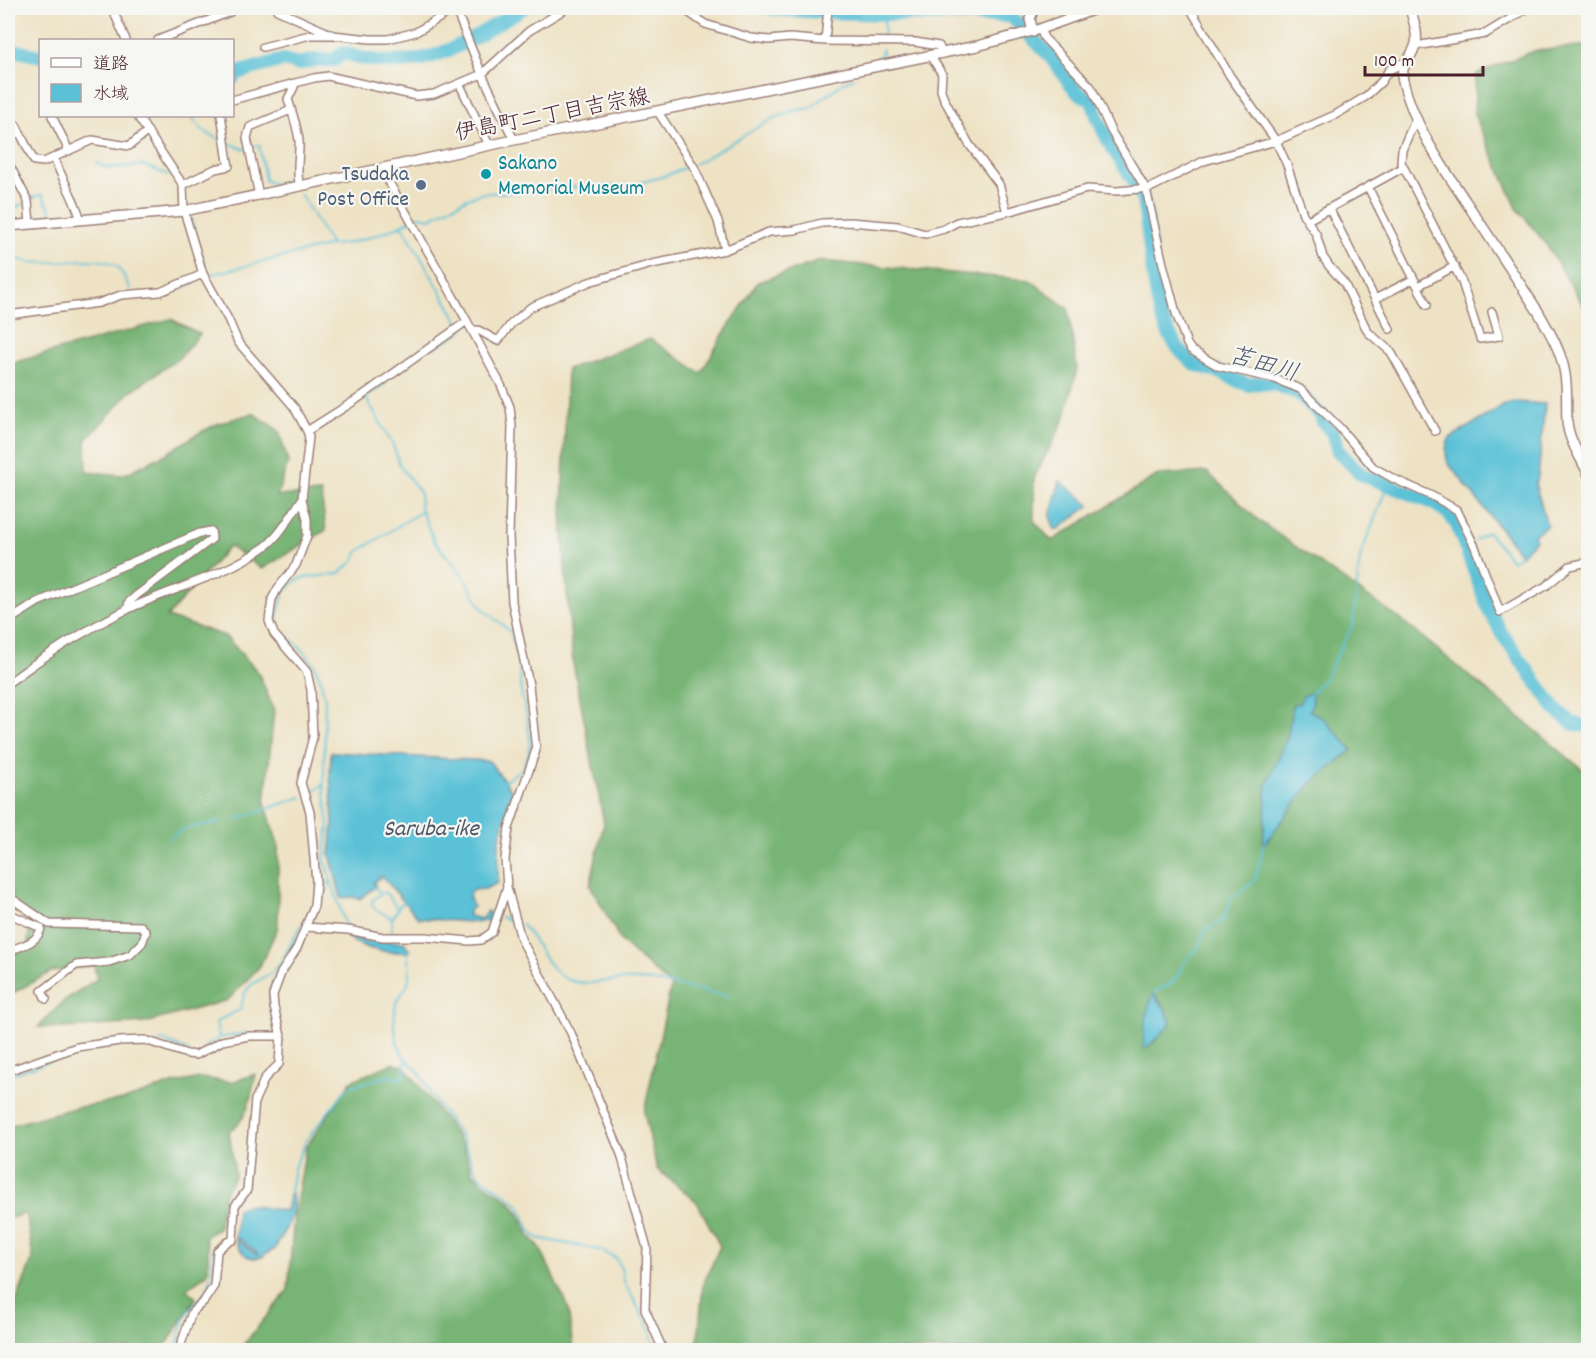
<svg xmlns="http://www.w3.org/2000/svg" width="1596" height="1358" viewBox="0 0 1596 1358" font-family="Dekko,'Klee One',sans-serif">
<style>
.forest{fill:#77b474;stroke:#606a50;stroke-width:1.5;fill-rule:evenodd}
.water{fill:#5ac1d7;stroke:#527081;stroke-width:1.5}
.lines{fill:none;stroke-linecap:round;stroke-linejoin:round}
.stream{stroke:#5ac1d7;stroke-width:2}
.river{stroke:#5ac1d7;stroke-width:14}
.minor-casing{stroke:#9c8078;stroke-width:10}
.tertiary-casing{stroke:#9c8078;stroke-width:12}
.minor{stroke:#fff;stroke-width:7}
.tertiary{stroke:#fff;stroke-width:9}
.culture-dot{fill:#0f9aa8;stroke:#f6f6f2;stroke-width:2}
.service-dot{fill:#5c6f8a;stroke:#f6f6f2;stroke-width:2}
.labels{text-anchor:middle;stroke-width:4.5;stroke-linejoin:round;paint-order:stroke}
.street-label{font-size:22px;fill:#4a1f2b;stroke:#f6f6f2}
.culture-label{font-size:22px;fill:#0d838f;stroke:#f6f6f2;text-anchor:start}
.service-label{font-size:22px;fill:#4e5e75;stroke:#f6f6f2;text-anchor:end}
.water-label{font-size:24px;font-style:italic;fill:#505867;stroke:#f6f6f2}
</style>
<rect width="100%" height="100%" fill="#f6f6f2"/>
<filter id="ink" filterUnits="userSpaceOnUse"><feTurbulence type="fractalNoise" baseFrequency=".0167" numOctaves="2"/><feDisplacementMap in="SourceGraphic" scale="12" xChannelSelector="R" yChannelSelector="G"/><feConvolveMatrix kernelMatrix="1 2 1 2 8 2 1 2 1" color-interpolation-filters="sRGB"/></filter>
<filter id="wash" filterUnits="userSpaceOnUse"><feTurbulence type="fractalNoise" baseFrequency=".008" numOctaves="4" result="noise"/><feDisplacementMap in="SourceGraphic" scale="24" xChannelSelector="R" yChannelSelector="G"/><feGaussianBlur stdDeviation="1.35" result="paint"/><feColorMatrix in="noise" values="0 0 0 0 0 0 0 0 0 0 0 0 0 0 0 0 0 1.4 0 .05"/><feComposite in="paint" operator="in"/></filter>
<g filter="url(#wash)">
<rect width="100%" height="100%" fill="#eee2c4"/>
<path class="forest" d="M1582,46l6,1v266l-42,-69 -29,-36 -43,-94 2,-40 58,-23z
M820,261l210,19 38,29 9,60 -13,51 -30,58v43l18,20 106,-66 49,-3 52,49 145,101 184,152v576h-891l6,-65 17,-39 -23,-44 -40,-33 -13,-57 27,-126 -49,-43 -32,-58 14,-62 -31,-160 -7,-82 -4,-68 5,-144 83,-30 51,34 20,-35 37,-56zM1299,705l25,14 28,31 -43,35 -46,61 4,-61 21,-50 4,-29zM1155,995l10,13 6,15 -12,11 -5,9z
M171,319l29,15 -22,25 -47,32 -45,49 1,32 36,3 43,-21 33,-21 18,-9 36,-11 26,18 9,31 -11,34 44,-3 5,37 -64,39 -33,-23 -62,71 58,19 33,36 16,38 -9,93 13,41v83l-18,39 -32,34 -83,23 -81,5 -26,-1 28,-28 31,-20 -3,-14 -43,7 -40,22h-3v-37l19,-10 4,-28 -23,-19v-536z
M393,1063l12,4 41,54 17,24 9,27 10,10 27,18 11,15 10,22 9,9 29,62 5,42h-334l49,-60 6,-74 12,-69 45,-66z
M256,1074c-5,21 -7,46 -27,57l6,44 -11,19 -5,33 -14,10 3,12v24l-22,16 10,9 -28,44 -11,8h-149v-28l25,-64 -7,-45 -18,6v-93l66,-18 50,-8 48,-16 28,-6 32,4z"/>
<path class="water" d="M1514,402l31,2 -7,74 -3,5 12,42 -13,10 2,4 -15,16 -73,-92c-3,-10 -3,-16 2,-25l54,-33z
M1060,481l30,24 -30,23 -5,2 -5,-14z
M1312,692l1,11 -4,7 15,9 28,31 -43,35 -46,61 4,-61 21,-50 4,-29 3,-3 4,1 4,-8z
M331,752l158,9 24,31 -14,50 -1,41 -13,6 -12,1 -2,2 -2,4 4,11 -4,3v6l13,3 5,-8 5,3 -2,7 -21,1 -51,-4 -36,-42 -9,7 3,3 -16,13 -9,-2 -10,1 -11,-44 3,-31 -3,-48z
M345,933l20,8 39,1 6,9c-17,4 -55,-2 -65,-18z
M1152,994l13,14 6,15c-7,8 -19,23 -28,26l1,-23z
M290,1192c11,17 -8,42 -16,58l-9,4 -2,3c-16,4 -21,-3 -28,-17 9,2 14,12 23,15v-1l-17,-14 -6,-2 2,-29 10,-4 39,6z"/>
<g class="lines">
<path class="stream" d="M883,39l2,-24
M875,60l7,-7v-4
M192,116c8,20 33,24 51,33l16,-4 6,35 8,4 21,-5 1,3
M97,163l10,5 35,-3 27,10
M695,164l77,-45 24,-9 13,-1 35,-27 10,-4
M300,194l31,51c24,-1 49,-11 71,-20l61,105 -30,19
M31,199l11,-5 11,21 5,1
M8,205l3,5 13,-7
M191,219l14,48 4,8 122,-30
M402,225l17,-9 11,2 38,-20 15,-5 56,-1 14,-4 38,-2h37l37,-10 24,-10
M8,254c30,21 81,-4 107,11 7,4 11,16 15,24
M133,297l26,1 40,-18
M385,384l-19,14 27,47 7,21 20,26v15l14,34 28,33 21,35 28,23 8,34 2,26 5,20 4,27 -1,13 -6,16 -20,14
M1475,540l13,-8 24,29 8,-7
M1311,693l14,-15 28,-54 7,-67 28,-73
M308,795l15,-10
M237,819l65,-22
M170,838l13,-9 37,-7
M373,886l8,7h5l12,16 -6,10v15
M381,893l-9,8c0,13 13,10 20,18
M397,908l9,-8
M501,917l12,5
M312,918l19,-38
M521,924c16,16 24,43 44,54 16,9 37,3 55,2 37,-2 72,10 109,16
M346,927l-22,-69 5,-32 -5,-41 1,-85 -5,-22 -6,-14 -16,-19 -19,-14 -2,-8 1,-11 6,-20 13,-12 6,-2 35,-4 15,-12 6,-11 63,-40
M407,949l3,26 -3,11 -11,16 -2,22 3,18 7,15 15,15 13,24 30,42 12,30 4,7 33,23 9,9 10,24 7,7 63,12 16,8 5,10 4,16 26,46 1,9 6,11
M289,955l8,-17
M1153,997l5,-8c18,-3 20,-16 28,-29 10,-14 14,-8 17,-27l20,-13 9,-23 19,-13 5,-7 8,-34
M272,1033l4,-3c-7,-23 -11,-40 3,-61
M219,1038l27,-5
M160,1042l2,-2 26,11
M204,1047l15,-9 -3,-16 25,-13c1,-6 2,-13 5,-18 6,-11 19,-12 27,-20 15,-14 18,-35 32,-49
M8,1075l58,-19 27,-6 30,-6 13,3 17,-1
M290,1192l4,-24 13,-29 41,-52 41,-11 10,3 5,-2v-12l4,-4
M212,1271v-19l4,-5
M178,1345c1,-11 4,-23 10,-33 9,-12 22,-19 23,-36
M648,1350l6,-6"/>
<path class="river" d="M771,8l13,2c76,5 151,4 227,6l39,40 26,35 16,10c6,22 17,43 30,62 7,11 16,21 20,35 14,52 3,132 53,166 7,4 18,5 26,9 10,4 18,10 29,12l5,-2 19,1 24,9 23,22 2,7 11,13 3,15 24,24 72,29 15,10 9,12 32,85 13,24 55,77 17,13 14,2
M8,49l32,7
M232,79l5,-6 46,-13 15,4 17,-4h18l11,-7c74,26 118,-8 179,-45"/>
</g>
</g>
<g filter="url(#ink)">
<g class="lines">
<defs>
<path id="minor" d="M112,8l14,32
M276,8l1,2 56,25 37,4h18l28,-7 40,-24
M455,8l27,66 32,66
M682,8l23,16 46,14 18,2 21,-2 35,3 90,1 24,4 3,7
M1190,8l40,68 46,65 11,24 16,49 13,20 7,23 6,9 15,17 24,49 23,20 44,79
M1040,29l4,9 47,49 20,44 35,58 17,75 13,49 11,31 4,6 27,16 57,13 25,10 39,38 34,40 21,12 38,17 25,14 18,37 25,65 46,-26 24,-20 18,-4
M158,40l72,-28 2,-4
M825,41l3,-33
M1416,46l69,-12 43,-26
M263,47l47,-12h21
M930,55l12,19 -1,16 3,9 25,45 30,40 8,28
M293,84l1,3 -6,12c4,13 9,27 11,41 1,17 -4,30 1,47
M460,85l29,60
M232,100l82,-22 14,-2 88,20 18,-2 48,-20 47,-43 38,-23
M658,112l36,55 24,54 7,29
M52,116l17,35
M145,116l-7,1 45,68 1,26 19,63 25,45 10,23 56,65 13,24 2,6 -7,62 5,20v17l-11,29 -18,23 -6,11 -3,22 5,13 33,38 4,18 2,47 -12,46 9,29 6,70 -2,24 -17,42 -16,25 -8,22 1,12 7,29 -2,28 -14,14 -10,22 -8,90 -12,16 -2,34 -6,2 -10,9 -3,35 -10,15 -12,11 -13,38
M1416,118l-14,32 -1,12 61,120 18,57 19,-3 -7,-24
M8,122l8,3 18,36 10,1 48,-22 37,6 19,-15
M54,158c8,21 20,39 27,62
M8,162l20,39 2,23
M381,168l86,153 34,64 9,22 2,19 -3,110 3,66 17,83 7,65 -27,78 -4,31 2,28 14,52 50,94 50,121 26,94 -2,61 18,41
M183,185l32,-16 14,-3c-4,-17 -4,-33 -8,-50
M1368,187l59,118
M259,196l-12,-58 3,-11 41,-17
M1329,208l61,121
M1308,220l96,-53
M1418,286l37,-20
M1375,299l39,-20
M8,315l91,-12 22,-8 39,-3 43,-18
M472,331l6,-1 20,11 13,-17 20,-17 58,-25 63,-18 73,-14 44,-18 26,-2 27,-7 28,-1 48,4 27,8 19,-5 13,-7 50,-10 80,-23 30,2 33,-3 54,-27 72,-20 59,-26 30,-18 16,-15 8,-12 16,-8
M307,431l49,-31 111,-79
M8,621l30,-19 162,-69 11,-2 1,8 -75,56 -8,7 -2,8
M8,683c37,-28 75,-52 116,-72 47,-23 100,-34 142,-65 14,-11 26,-32 36,-47
M8,896l41,28 92,2 5,6 -4,11 -12,12 -21,7 -33,3 -34,26 4,8
M8,916l4,-1 29,13c-3,15 -20,18 -33,23
M306,927l42,3 35,7h42l44,4 12,-1 11,-8 15,-45
M8,1071l69,-24 43,-6 25,-1 42,14 9,1 26,-14 27,-5h32"/>
<path id="tertiary" d="M1410,8c3,11 8,24 6,35 -3,15 -17,21 -13,38 11,45 38,83 63,121 25,37 49,74 73,111 10,18 21,36 25,56 4,17 2,34 3,52 1,18 13,35 21,52
M1033,32l-3,-13 4,-11
M8,226l176,-15 330,-71 463,-94 63,-17 58,-21"/>
</defs>
<use href="#minor" class="minor-casing"/>
<use href="#tertiary" class="tertiary-casing"/>
<use href="#minor" class="minor"/>
<use href="#tertiary" class="tertiary"/>
</g>
</g>
<circle class="culture-dot" cx="486" cy="174" r="6"/>
<circle class="service-dot" cx="421" cy="185" r="6"/>
<g class="labels">
<g class="street-label">
<text transform="translate(552 113) rotate(-11)" y="8">伊島町二丁目吉宗線</text>
</g>
<g class="culture-label">
<text x="498" y="169">Sakano<tspan x="498" dy="25">Memorial Museum</tspan></text>
</g>
<g class="service-label">
<text x="409" y="180">Tsudaka<tspan x="409" dy="25">Post Office</tspan></text>
</g>
<g class="water-label">
<text transform="translate(1264 363) rotate(16)" y="8">苫田川</text>
<text x="431" y="835">Saruba-ike</text>
</g>
</g>
<rect width="1596" height="1358" fill="none" stroke="#f6f6f2" stroke-width="30"/>
<rect x="39" y="39" width="195" height="78" fill="#f6f6f2" stroke="#b1a0a2" stroke-width="1.5"/>
<rect x="51" y="58" width="30" height="9" fill="#ffffff" stroke="#b1a0a2" stroke-width="1.5"/>
<text x="93" y="69" font-size="18" fill="#4a1f2b">道路</text>
<rect x="51" y="84" width="30" height="18" fill="#5ac1d7" stroke="#b1a0a2" stroke-width="1.5"/>
<text x="93" y="99" font-size="18" fill="#4a1f2b">水域</text>
<path d="M1365 66v9h118v-9" fill="none" stroke="#4a1f2b" stroke-width="3"/>
<text x="1374" y="66" font-size="18" fill="#4a1f2b" stroke="#f6f6f2" stroke-width="4.5" paint-order="stroke">100 m</text>
</svg>
